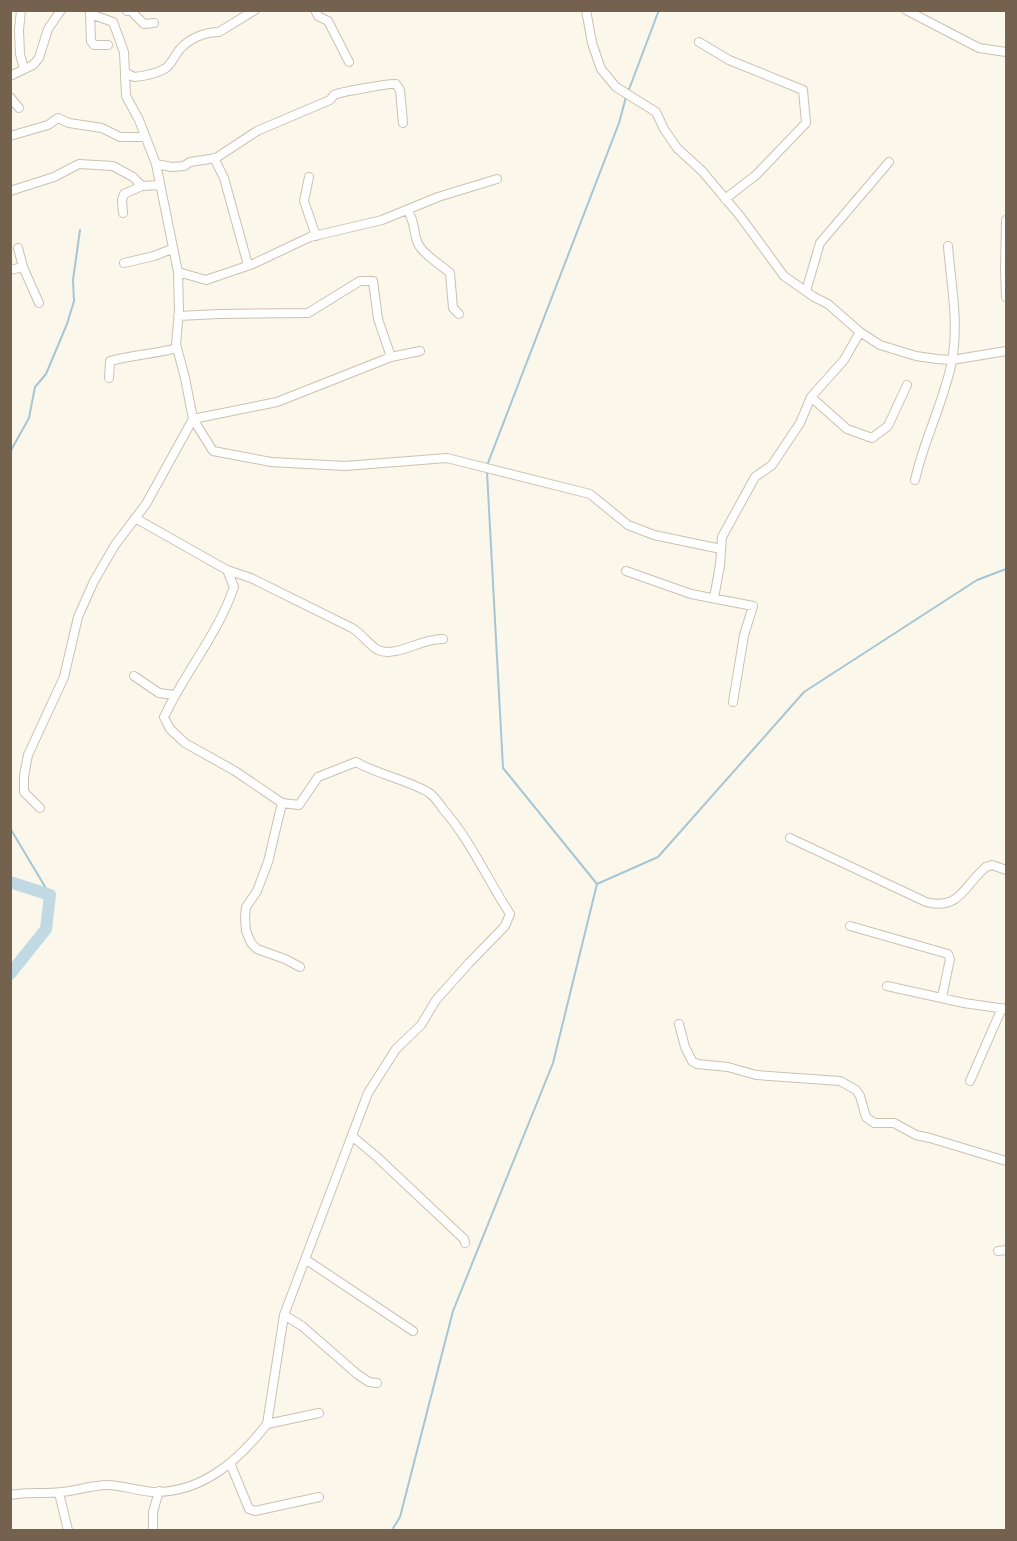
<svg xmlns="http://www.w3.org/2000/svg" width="1017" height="1541" viewBox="0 0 1017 1541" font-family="'Alegreya Sans',sans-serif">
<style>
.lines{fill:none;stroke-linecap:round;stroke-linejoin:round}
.stream{stroke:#a7c6d4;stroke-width:2}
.river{stroke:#c0d9e3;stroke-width:12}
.street-casing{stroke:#ccc1b1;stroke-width:10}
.street{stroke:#fff;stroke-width:8}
</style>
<rect width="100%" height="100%" fill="#fbf7ea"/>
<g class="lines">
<path class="stream" d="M628,92l31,-82
M10,452l19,-34 6,-31 11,-13 21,-50 7,-23 -1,-21 7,-50
M488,463l131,-340 7,-26
M10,828l40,67
M597,884l61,-27 146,-165 173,-112 29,-11
M392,1530l8,-13 53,-206 100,-248 44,-179 -94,-116 -16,-296"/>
<path class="river" d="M10,882l40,13 -4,34 -36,45"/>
<defs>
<path id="street" d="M21,10l-2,20 1,24 4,15
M89,10l7,6 17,6 11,30 2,44 13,24 17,44 16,3 12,-1 6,-4 26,-4 41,-27 73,-31 4,-5c5,-3 58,-12 62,-11l4,6 3,33
M315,10l3,6 10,5 21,41
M586,10l6,33 9,26 15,18 40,25 8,17 13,19 25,23 38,45 44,60 30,21 14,7 32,28 20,13 36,11 21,3 15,1 54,-9
M906,10l73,38 27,4
M127,11h4l13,13 10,-1
M90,12l1,29 3,4h14
M699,42l30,18 74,30 3,33 -50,52 -31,24
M126,73l8,4c11,-1 22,-3 32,-9 6,-5 9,-13 14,-19 10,-11 25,-17 39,-17l36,-22
M10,76l23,-11 6,-7 9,-29 13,-19
M10,97l9,11
M10,136l38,-11 10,-7 11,5 33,5 18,9h25
M214,158l10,20 24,87
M156,164l22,108 1,39 -3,33 9,34 8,41 20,32 58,11 74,4 102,-8 143,36 38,31 26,10 67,14
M309,177l-5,24 12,35
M10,191l44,-14 25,-13 34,2 20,11 9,9 18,-1
M407,210c10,13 5,26 13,37 7,10 21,18 30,26l3,35 6,6
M123,213l-1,-13 2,-6 18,-8
M1006,220l-1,51 1,26
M18,248l5,19
M124,263l30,-7 18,-7
M10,270l13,-3 16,36
M178,272l28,8 47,-16 57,-27 72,-17 56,-23 59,-18
M806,291l14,-48 69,-81
M178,316l41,-2 89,-1 52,-32h13l5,38 13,38
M109,378l1,-17c22,-6 45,-7 67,-13
M811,397l36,32 25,9 16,-12 19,-41
M915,480c9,-41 29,-78 37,-119 7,-40 -1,-76 -4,-115
M227,570l24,8 101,50c9,5 18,18 26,22 19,8 43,-12 65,-11
M626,571l65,23 62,12 -9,29 -11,67
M714,598l6,-33 2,-28 33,-60 17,-12 28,-42 11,-26 33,-37 16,-28
M134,676l25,17 15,2
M282,803l-14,59 -11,29 -11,16 -1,10 1,14 5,12 6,6 28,10 15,8
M40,808l-16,-16v-16l4,-21 36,-78 14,-60 16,-36 21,-36 31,-41 47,-85 84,-17 114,-45 29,-6
M790,838l136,64c34,9 38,-17 60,-35l6,-2 14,5
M850,926l98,28 2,5 -8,38
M887,986l77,17 42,6
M679,1024l6,23 7,14 5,3 31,3 28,8 84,6 16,9 4,6 6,21 8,6h20l22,12 14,3 76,23
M970,1081l32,-73
M352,1136l25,21 87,82 1,4
M998,1251l8,-1
M305,1259l108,72
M284,1315l18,11 55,48 12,8 8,1
M267,1424l52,-11
M230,1463l19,46 6,2 64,-14
M59,1493l9,37
M10,1495c18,-3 34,-1 51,-3 15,-1 31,-7 46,-7 15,0 30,6 46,7 49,1 85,-31 114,-68l17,-109 84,-222 28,-44 25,-24 15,-25 33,-37 36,-37 5,-12c-23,-35 -39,-73 -67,-105 -4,-6 -9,-13 -15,-17 -23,-13 -49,-17 -72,-30l-38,15 -19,28 -17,-2 -47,-32 -50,-28 -15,-14 -6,-12c21,-45 54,-83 70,-130l-7,-17 -92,-52
M153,1530v-18l6,-21"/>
</defs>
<use href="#street" class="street-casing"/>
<use href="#street" class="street"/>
</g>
<rect width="1017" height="1541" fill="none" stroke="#74624f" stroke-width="24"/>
</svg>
